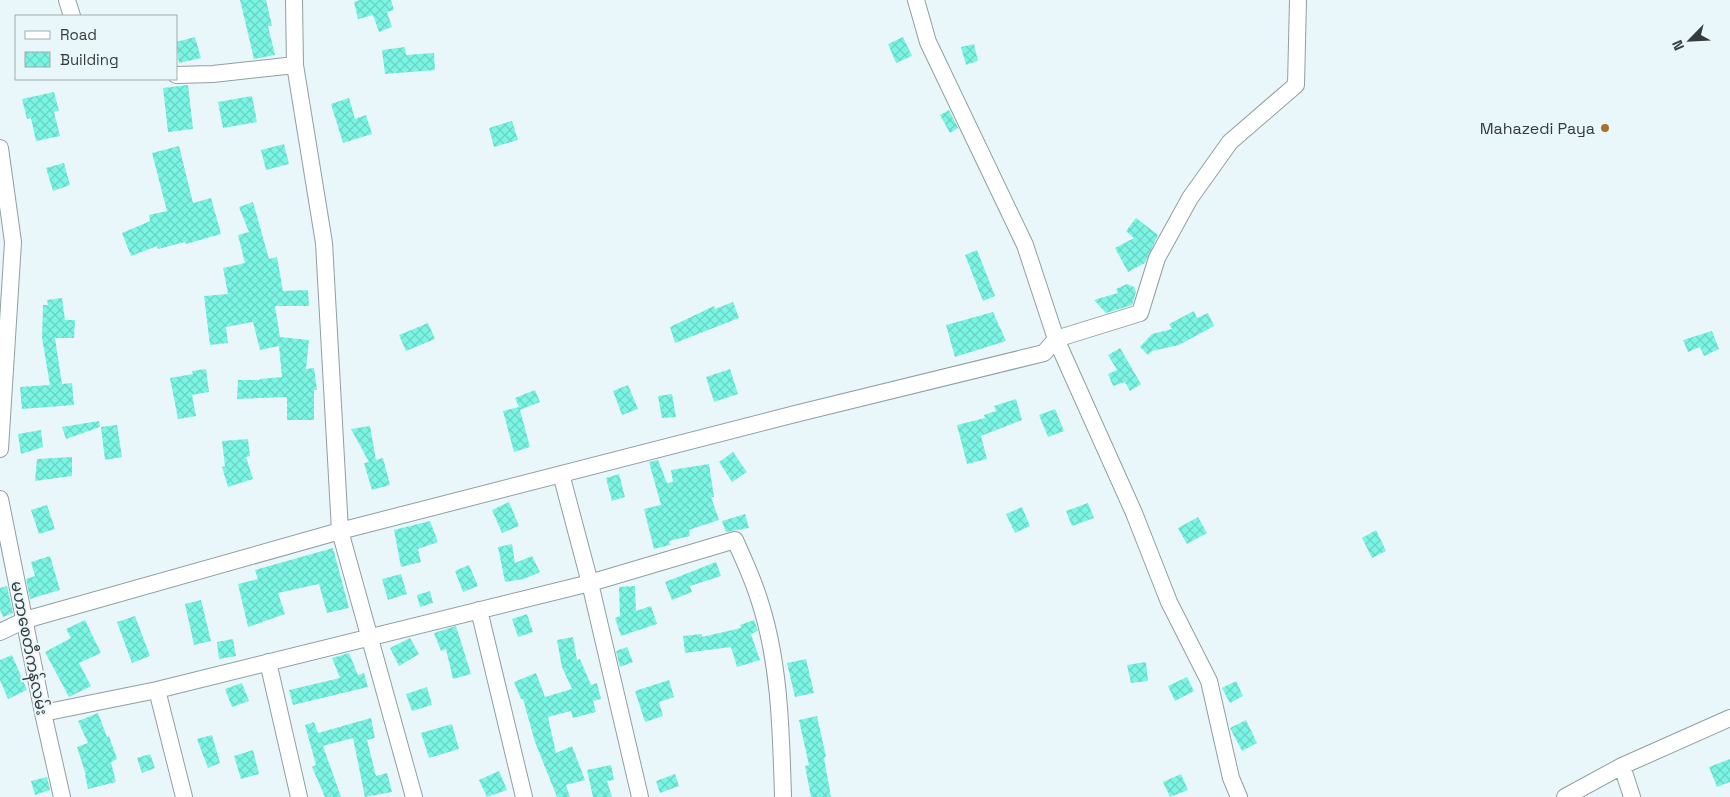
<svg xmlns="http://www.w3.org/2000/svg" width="1730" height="797" viewBox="0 0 1730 797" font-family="'Space Grotesk','Noto Sans Myanmar',sans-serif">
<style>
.building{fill:url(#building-cross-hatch)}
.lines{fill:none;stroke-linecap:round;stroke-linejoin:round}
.minor-casing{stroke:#919fa2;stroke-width:18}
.minor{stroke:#fff;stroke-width:16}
.poi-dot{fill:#a5722a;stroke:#e9f7fa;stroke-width:2}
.labels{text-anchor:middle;stroke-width:4;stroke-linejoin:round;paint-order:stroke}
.poi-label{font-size:16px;fill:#353b3c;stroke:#e9f7fa;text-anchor:end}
.street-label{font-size:16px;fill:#353b3c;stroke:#e9f7fa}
</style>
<defs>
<pattern id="building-cross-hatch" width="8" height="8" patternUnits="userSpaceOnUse" patternTransform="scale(1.25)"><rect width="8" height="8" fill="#7bf5e3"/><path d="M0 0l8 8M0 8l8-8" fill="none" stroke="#6bd3c4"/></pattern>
</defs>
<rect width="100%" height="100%" fill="#e9f7fa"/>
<path class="building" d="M240,0h26l6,26h-4l7,29 -21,4z
M360,0h31l3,10 -7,2 5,15 -13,5 -6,-17 -15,4 -4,-17z
M195,37l6,21 -22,5 -3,-21z
M903,37l9,19 -16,7 -8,-19z
M974,44l4,17 -12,4 -5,-18z
M405,47l1,8 28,-2 1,17 -50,4 -3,-24z
M188,85l5,44 -25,3 -5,-44z
M54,92l5,19 -5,1 6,24 -24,5 -5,-23 -4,1 -5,-20z
M252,96l5,26 -34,6 -5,-26z
M349,98l6,21 11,-4 6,19 -29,9 -12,-39z
M949,110l9,18 -8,5 -10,-18z
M512,121l6,19 -24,7 -5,-19z
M284,144l5,20 -23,6 -5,-20z
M179,146l14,57 18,-5 10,36 -35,10 -1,-2 -27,7 -1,-3 -26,10 -9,-23 28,-12 -1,-6 18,-4 -15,-58z
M64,163l6,22 -17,6 -7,-23z
M253,202l16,57 8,-2 6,34 25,-1 1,16h-34l5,31 29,3 -3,29 8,-1 3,22h-3v30h-27v-23l-50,2 1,-19h22v-1l22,-2 -3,-31 -19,4 -7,-28 -27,5 2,16 -18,2 -6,-49 24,-2 -5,-26 22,-5 -7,-28 11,-3 -10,-25z
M1136,218l22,17 -13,28 -17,9 -13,-24 19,-10 -8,-7z
M977,250l18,46 -12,5 -18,-46z
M1127,284l7,3 2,5 -4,13 -26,8 -12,-13 24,-7 -2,-4z
M62,298l3,22h10l-1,18h-19l7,46 10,-1 2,22 -52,4 -2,-22 30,-2 -8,-47 1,-33h5l-1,-5z
M733,302l6,16 -64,25 -5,-16 44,-21 1,3z
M1194,311l3,7 11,-5 6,13 -35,19 -27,6 -4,4 -8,-8 12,-13 20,-5 -3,-5z
M993,312l13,29 -51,16 -9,-32z
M428,323l7,16 -29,12 -7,-16z
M1712,331l7,18 -15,7 -4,-9 -12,5 -5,-12z
M1120,348l21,36 -11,7 -5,-9 -12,4 -5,-12 9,-4 -9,-15z
M206,369l3,23 -17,3 4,21 -18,3 -8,-41 23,-4 -1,-3z
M730,369l8,25 -24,8 -8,-25z
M628,385l10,24 -16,6 -9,-24z
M535,390l5,12 -20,8 10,37 -16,5 -11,-41 16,-4 -4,-9z
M672,394l4,23 -14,1 -4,-22z
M1016,399l6,21 -41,16 6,23 -20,5 -10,-39 28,-7 -1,-3 12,-4 -2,-5z
M1055,409l9,22 -16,6 -9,-22z
M99,421l1,6 -34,12 -4,-12z
M117,425l5,32 -17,3 -4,-33z
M370,426l6,34 7,-2 7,27 -18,5 -8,-27 5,-1 -18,-33z
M41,430l2,17 -22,7 -3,-20z
M248,439l2,17 -4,1 7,22 -25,8 -6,-20 3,-1 -3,-25z
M733,452l14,20 -15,10 -13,-20z
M72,457v19l-37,5 2,-22z
M658,460l9,23 6,-1 -2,-12 38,-6 5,33h-3l8,23 -30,10 1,6 -21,5 1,4 -16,4 -10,-40 17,-4 -12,-43z
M619,474l6,23 -13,4 -6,-23z
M509,502l10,24 -17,7 -10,-23z
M1088,503l6,15 -22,8 -6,-15z
M47,505l8,24 -16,5 -8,-24z
M1022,507l8,19 -15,7 -9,-19z
M745,514l4,14 -23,4 -4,-11z
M1198,517l9,16 -20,11 -9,-16z
M430,521l8,21 -20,7 3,13 -20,5 -7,-37z
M1376,530l10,21 -14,7 -10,-20z
M512,544l3,19 17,-7 8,16 -16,7 -19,3 -7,-35z
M333,548l16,60 -22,5 -8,-29 -41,9 7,21 -37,13 -10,-43 20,-5 -3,-9z
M50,556l10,34 -30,9 -4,-20 9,-3 -4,-14z
M716,562l5,14 -31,10 2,6 -20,8 -7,-18z
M469,565l9,21 -15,6 -8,-21z
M401,574l6,20 -19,6 -6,-21z
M7,586l6,27 -10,4 -3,-8v-21z
M635,586l1,25 15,-5 6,18 -36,12 -6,-18 5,-2 -1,-29z
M430,591l3,12 -13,4 -3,-12z
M201,600l10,41 -17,4 -9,-41z
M527,614l6,18 -15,5 -6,-18z
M135,616l15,40 -18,7 -15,-41z
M85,620l16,33 -22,10 12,23 -22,11 -24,-45 26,-14 -5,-9z
M754,620l4,11 -7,3 9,26 -23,7 -6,-20 -46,6 -2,-17 19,-2v3l39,-9 -1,-3z
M456,626l15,48 -18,5 -7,-30 -5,2 -7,-18z
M573,637l4,23 3,-1 11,26 6,-2 4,16 -8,2 3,11 -23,6 -2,-7 -23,6 8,36 16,-7 13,34 -19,5 4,12h-13l-22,-55 -12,-43h-2l-7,-17 22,-9 9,24 27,-8 -10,-22 -5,-27z
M410,638l9,16 -20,12 -9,-18z
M233,639l3,17 -17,3 -2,-17z
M627,647l6,15 -13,5 -4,-16z
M349,653l9,22 6,-2 4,14 -75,18 -4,-15 51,-12 -8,-20z
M12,655l15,35 -19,9 -8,-19v-20z
M806,659l8,34 -19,4 -8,-34z
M1146,662l2,19 -17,2 -4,-18z
M1187,677l7,14 -19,10 -7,-15z
M669,680l5,17 -15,5 4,14 -18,6 -10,-31z
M1236,681l7,15 -13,7 -8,-15z
M242,683l7,18 -17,6 -7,-18z
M427,687l5,18 -20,6 -6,-17z
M98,713l9,24 2,-1 8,23 -6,3 5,20 -28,7 -3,-14h1l-9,-28 11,-4 -10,-22z
M817,716l9,41 -2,1 7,39h-20l-6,-31 4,-1 -10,-45z
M371,718l4,20 -8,2 9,36 11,-3 5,19 -27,5 -12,-59 -30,8 18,51h-16l-13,-30 4,-2 -11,-40 9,-3 4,11z
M1246,720l11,23 -15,8 -12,-23z
M452,724l7,25 -30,9 -8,-25z
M212,735l8,28 -12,5 -11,-29z
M253,750l6,24 -18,5 -7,-23z
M150,754l5,14 -13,5 -5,-15z
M1730,759v23l-13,5 -8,-20z
M611,765l3,15 -7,1 5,16h-19l-6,-27z
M499,771l8,19 -20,7 -8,-17z
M675,774l4,12 -19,7 -4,-12z
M1181,774l7,16 -18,7 -7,-15z
M47,777l3,13 -15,5 -4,-14z"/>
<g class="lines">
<defs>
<path id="minor" d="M67,0l5,16
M294,0l1,65 29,178 16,288 74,266
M916,0l12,42 97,203 31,94 78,174 35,89 40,79 22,97 8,19
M176,75l37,-1 82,-9
M0,148l13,94 -13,207
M561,474l29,109 50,214
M0,499l43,214 19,84
M479,610l45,187
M0,632l25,-12 315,-89 455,-117 249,-61 12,-14 84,-26 17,-55 33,-60 40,-56 66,-57 2,-85
M268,662l31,135
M157,690l27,107
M43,713l114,-23 433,-107 145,-43c8,18 17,37 23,56 22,64 23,135 25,201
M1622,766l10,31
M1565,797l57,-31 108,-48"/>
</defs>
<use href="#minor" class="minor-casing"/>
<use href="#minor" class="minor"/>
</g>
<circle class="poi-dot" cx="1605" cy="128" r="5"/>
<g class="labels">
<g class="poi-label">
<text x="1595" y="134">Mahazedi Paya</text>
</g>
<g class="street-label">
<text transform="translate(30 648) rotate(79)" y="6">မဟာစေတီကန်လမ်း</text>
</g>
</g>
<rect x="15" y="15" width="162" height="65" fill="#e9f7fa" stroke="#a1acae"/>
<rect x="25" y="31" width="25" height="8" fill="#ffffff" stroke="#a1acae"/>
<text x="60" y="40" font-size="15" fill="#353b3c">Road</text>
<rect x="25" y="52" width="25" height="15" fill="url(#building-cross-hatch)" stroke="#a1acae"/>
<text x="60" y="65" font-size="15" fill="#353b3c">Building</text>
<g transform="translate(1690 40) rotate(246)" stroke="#e9f7fa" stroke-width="4" paint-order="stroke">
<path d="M0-4L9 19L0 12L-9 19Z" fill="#353b3c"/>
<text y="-8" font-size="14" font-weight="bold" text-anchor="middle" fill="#353b3c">N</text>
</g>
</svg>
